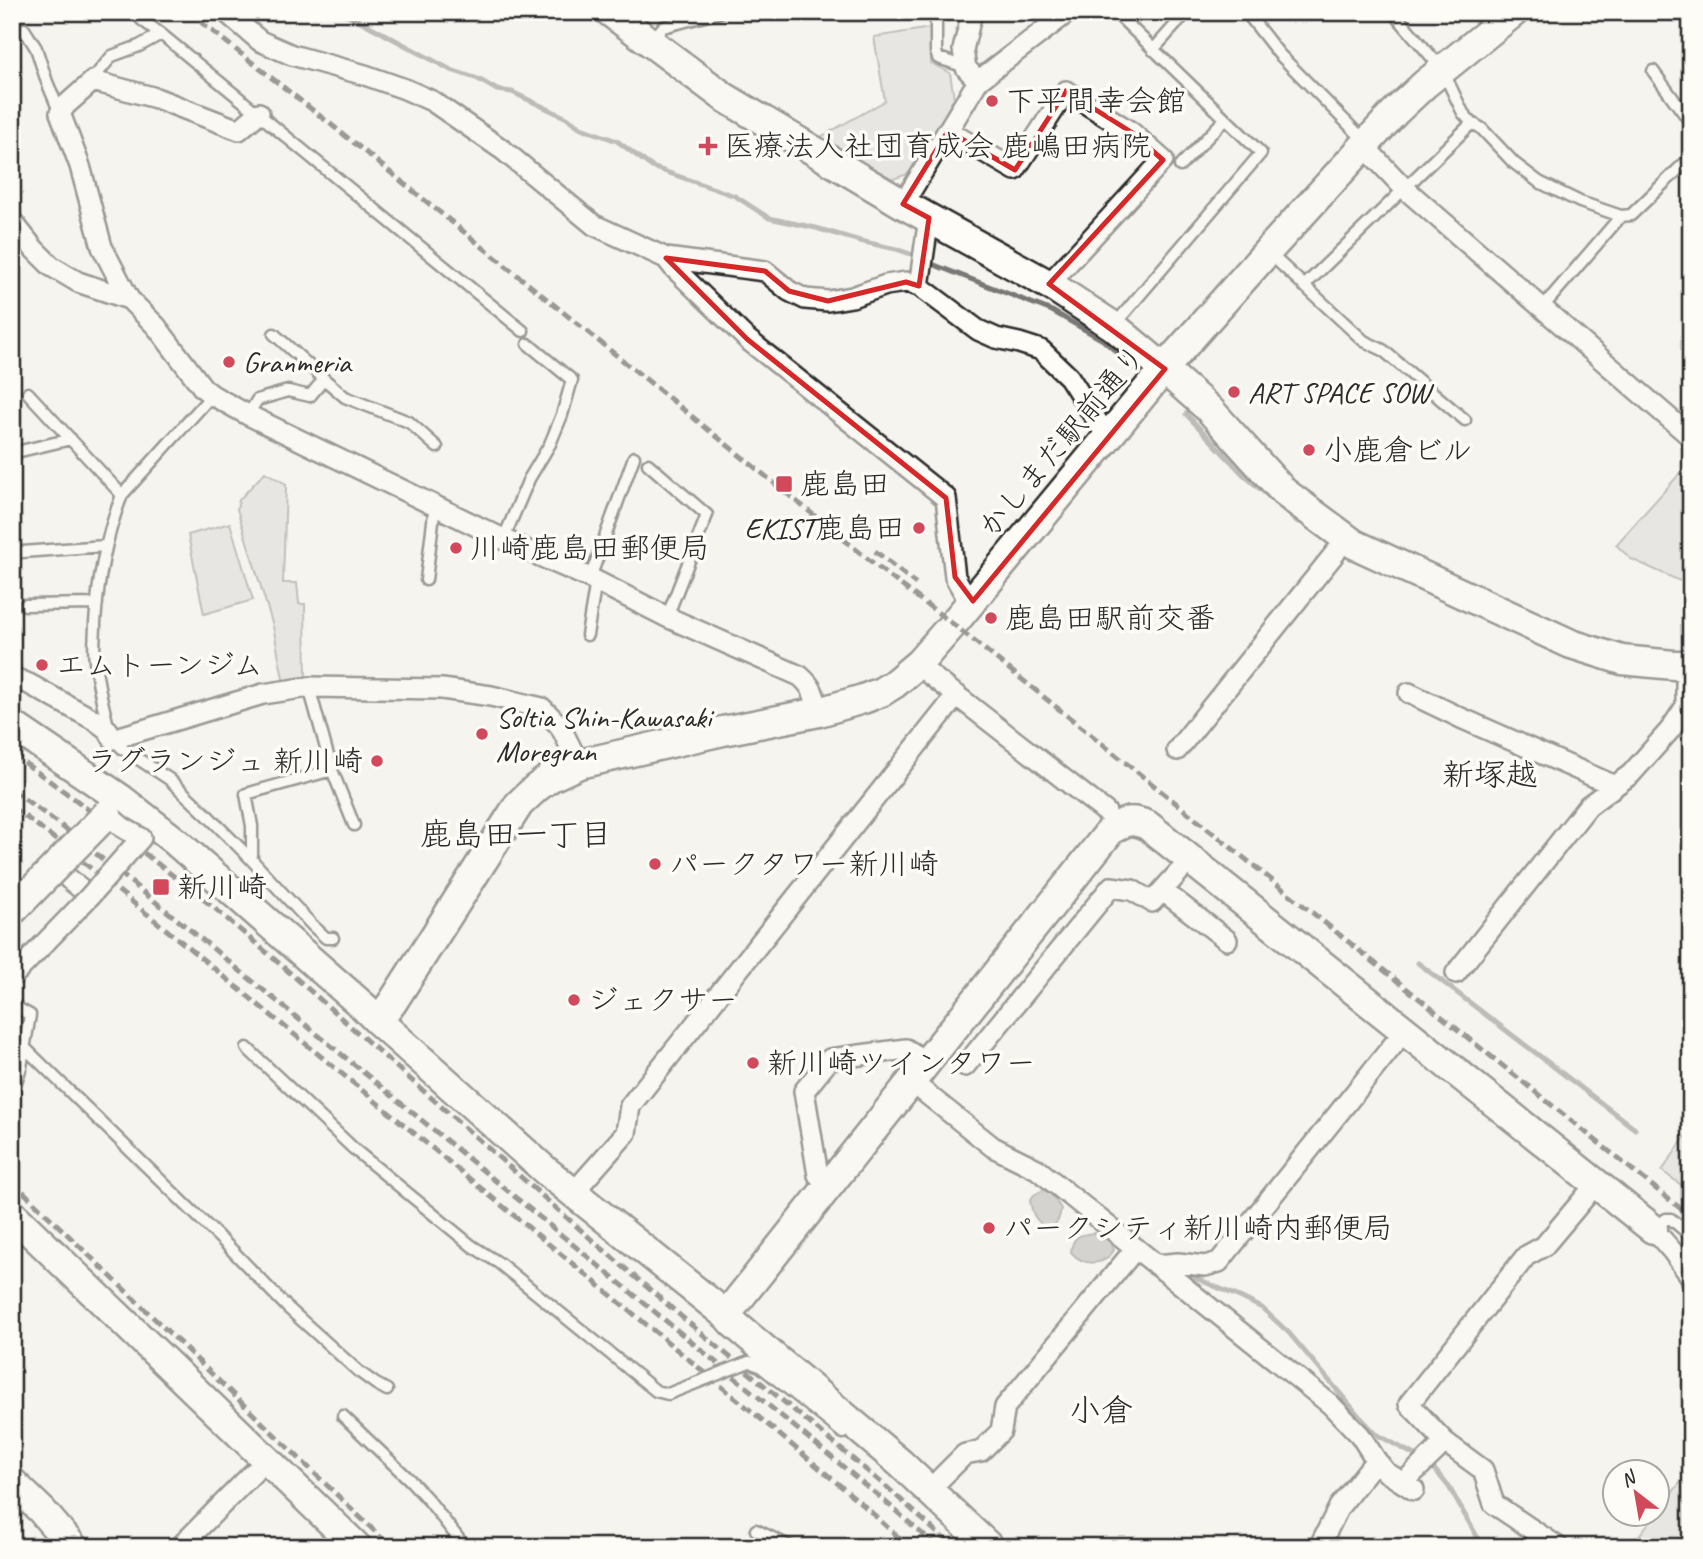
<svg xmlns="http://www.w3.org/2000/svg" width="1703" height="1559" viewBox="0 0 1703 1559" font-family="Caveat,'Klee One',sans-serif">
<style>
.green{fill:#d7d6d2;stroke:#81807e;stroke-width:2}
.water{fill:#adaca9;stroke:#797877;stroke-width:2}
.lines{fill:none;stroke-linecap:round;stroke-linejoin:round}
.stream{stroke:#797877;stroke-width:5}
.lane-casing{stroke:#2b2b2b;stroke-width:15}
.street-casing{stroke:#2b2b2b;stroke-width:24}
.secondary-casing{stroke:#2b2b2b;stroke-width:33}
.lane{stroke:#fdfcf7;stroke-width:10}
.street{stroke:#fdfcf7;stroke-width:19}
.secondary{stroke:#fdfcf7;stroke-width:28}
.rail{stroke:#2b2b2b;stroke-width:5;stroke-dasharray:10 5;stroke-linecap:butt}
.lane-bridge-casing{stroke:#2b2b2b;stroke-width:15;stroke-linecap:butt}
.street-bridge-casing{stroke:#2b2b2b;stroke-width:24;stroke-linecap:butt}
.secondary-bridge-casing{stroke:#2b2b2b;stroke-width:33;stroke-linecap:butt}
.lane-bridge{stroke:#fdfcf7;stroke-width:10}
.street-bridge{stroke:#fdfcf7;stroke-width:19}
.secondary-bridge{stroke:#fdfcf7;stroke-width:28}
.marked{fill:none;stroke:#d62828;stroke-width:5;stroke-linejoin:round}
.poi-dot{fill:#d1495b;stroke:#fdfcf7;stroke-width:2.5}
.labels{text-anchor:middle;stroke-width:7;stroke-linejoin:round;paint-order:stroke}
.poi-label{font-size:30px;fill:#2b2b2b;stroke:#fdfcf7;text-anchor:start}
.street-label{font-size:30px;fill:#2b2b2b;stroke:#fdfcf7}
.neighbourhood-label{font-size:32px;fill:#2b2b2b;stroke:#fdfcf7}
</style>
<rect width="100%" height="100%" fill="#f5f4ef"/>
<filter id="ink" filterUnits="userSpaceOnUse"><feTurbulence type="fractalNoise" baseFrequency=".0143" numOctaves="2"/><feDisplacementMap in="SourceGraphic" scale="14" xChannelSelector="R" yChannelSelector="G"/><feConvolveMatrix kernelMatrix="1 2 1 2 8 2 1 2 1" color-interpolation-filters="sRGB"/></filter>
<g filter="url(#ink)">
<path class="green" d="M931,28v35l19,10 4,25 -40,74 -21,7 -76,-40 68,-38 -11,-64z
M1691,461v125l-60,-27 -15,-14z
M265,472l21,12 -3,99h14l2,21h6l1,78 -22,2 -11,-58 -36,-117 2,-9z
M230,523l23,77 -49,14 -16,-79z
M1691,1128v64l-29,-21z
M1691,1469v78h-61z"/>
<path class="water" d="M1043,1190l8,3 10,16c-2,11 -3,16 -14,19 -12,-7 -15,-15 -17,-28l4,-5z
M1095,1233c9,4 15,7 19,17 -10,17 -31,16 -43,2 1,-16 10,-18 24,-19z"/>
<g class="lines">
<path class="stream" d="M341,12l21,10 89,48 27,9 19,11 15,2 55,26 14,10 36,13 35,26 83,29 34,22 47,10 44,13 36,8 23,8
M927,262l125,49 51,29 33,29
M1186,414l57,60 55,48
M1418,963l217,166
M1186,1274l56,24 20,10 27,25 71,84 16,17 46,25
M1430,1464l19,23 34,60"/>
<defs>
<path id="lane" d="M135,12l7,8 19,14 362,297
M936,12v40l2,6 28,9
M1115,12l146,141 -145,170
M1246,12l33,42 79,80 4,8
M1393,12l49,57 21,44 9,10 9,5 33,35 25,19 41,20 41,14 10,-1 60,-58
M24,29l12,19 11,34 13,31
M651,42l12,-15 57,-15
M1153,50l34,-38
M1653,71l38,52
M93,81l3,-6 16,-19 27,-10 22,-12
M1180,166l45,-47
M1270,254l94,87 19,9 82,70
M1304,286l168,-163
M1542,308l79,-92
M324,379l21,18 64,25 28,25
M28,393l94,102
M248,415l9,-15 31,-9 22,5 14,-17 -50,-45
M12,453l59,-14
M648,464l59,51 -40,102
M503,540l26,-61 21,-35 12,-29 10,-35 -44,-36
M22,552l83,-6
M590,578l44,-121
M426,580l8,-67 3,-6
M25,605l72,-1
M587,635l9,-54
M309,687l23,83 22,55
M108,726c-5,-21 -11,-43 -13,-65 -2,-12 0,-25 0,-38 3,-44 11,-87 27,-128l90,-100
M113,739l10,10 46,30 37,35 44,44 62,67 14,13h7
M250,858l2,-3v-29l-6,-32 86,-24
M12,1005l18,10 -9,52 -9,27
M24,1047l203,198 61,63 70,63 18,13 11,6
M247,1048l108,102 117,96 27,17 157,128 12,3
M1655,1228l11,-9h5l20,17
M749,1362l11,4 83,67
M343,1416l68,65 19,21 35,45
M756,1530l35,17"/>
<path id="street" d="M226,12l34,29 32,14 73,20 40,14 27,12 71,49 91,75 72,33 99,13 24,20 16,8 23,2 24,-4 34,-12 20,-3 13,4 59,44 18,8 23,5 22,7 28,27 39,61
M972,12l-9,38 3,18 12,13
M948,131l67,39 51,-79 65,41 32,28 -114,124
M1364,146l40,42 287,249
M903,204l75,-123 90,-69
M12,221l22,28 17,17 27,16 51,17 27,27 47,62 9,7 36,20 278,135 64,28 77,39 133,59c14,12 14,19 19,36
M666,258l7,9 74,72 199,159 9,79 8,14 10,10
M919,286l10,-68
M129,299l-27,-52 -22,-81 -20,-53 6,-8 27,-24 63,17 83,32 20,-17
M929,674l177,138
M12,677l17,7 67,37 12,9 5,9 150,-45 46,-7 133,2 49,7 51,12 18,18 19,38
M1409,693l52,25 154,68
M1177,750l159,-198
M69,879l21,17
M1163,891l64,49
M1456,973l132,-167 43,-32 39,-44 16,-24v-23
M965,1066l146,-179 21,3 20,12 27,-30
M923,1091l70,56 44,22 293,235 30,31 16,25 10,12 28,18
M818,1175l-14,-84 26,-32 76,-10 8,5
M581,1184l45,-51 4,-27 327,-411
M1653,1229l20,23 18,25
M1156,1265l22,-2 27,3 14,-4 175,-218
M940,1479l25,-25 16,-3 20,-20 4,-24 131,-159
M1403,1483l42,-41
M180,1547l74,-75
M1319,1547l20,-40 37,-47
M1558,1547l-64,-43 -11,-34 -38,-28 -36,-38 117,-148 18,-10 42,-50"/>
<path id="secondary" d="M610,12l114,85 179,107 152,84 58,38 42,35 54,48 75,83 70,52 217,100 51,16 52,5h17
M12,725l109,74 54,42 189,166 14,14 168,150 180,144 7,8 167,140 89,84
M378,1021l14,-18 127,-199 17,-16 15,-11 28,-13 144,-33 96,-19 44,-13 18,-7 13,-8 25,-21 34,-39 221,-267 93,-105 127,-139 31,-29 89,-72
M12,1214l345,333
M726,1315l385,-485c15,-9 19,-12 36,-5l506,404
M12,1482l30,29 31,36"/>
</defs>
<use href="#lane" class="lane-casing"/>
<use href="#street" class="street-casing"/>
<use href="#secondary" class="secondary-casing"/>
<use href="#lane" class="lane"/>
<use href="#street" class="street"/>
<use href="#secondary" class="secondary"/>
<path class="rail" d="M188,12l155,122 546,442 64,48 738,593
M875,551l41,33
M12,754l64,46 136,106 60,51 319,282 98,84 200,166 64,58
M12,790l47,34 135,109 686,564 57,50
M12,807l34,25 164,133 545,449 106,89 48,44
M12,1181l379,366"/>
<defs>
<path id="lane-bridge" d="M668,1394l81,-32"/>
<path id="street-bridge" d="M12,977l78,-81 51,-58 -19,-11 -15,-13"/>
<path id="secondary-bridge" d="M12,911l95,-97"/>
</defs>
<use href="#lane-bridge" class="lane-bridge-casing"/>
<use href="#street-bridge" class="street-bridge-casing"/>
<use href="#secondary-bridge" class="secondary-bridge-casing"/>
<use href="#lane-bridge" class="lane-bridge"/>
<use href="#street-bridge" class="street-bridge"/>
<use href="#secondary-bridge" class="secondary-bridge"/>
</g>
</g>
<path d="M0 0H1703V1559H0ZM1066,91l65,41 32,28 -114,124 116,85 -192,232 -18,-24 -9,-79 -199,-159 -81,-81 99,13 24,20 39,10 78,-19 13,4 10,-68 -26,-14 45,-73 67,39z" fill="#f5f4ef" fill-opacity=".55" fill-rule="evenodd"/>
<path class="marked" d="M1066,91l65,41 32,28 -114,124 116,85 -192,232 -18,-24 -9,-79 -199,-159 -81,-81 99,13 24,20 39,10 78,-19 13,4 10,-68 -26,-14 45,-73 67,39z"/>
<g class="poi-dot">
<circle cx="992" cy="101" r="7"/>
<path d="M704.5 135.5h7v7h7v7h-7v7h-7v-7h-7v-7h7z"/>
<circle cx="229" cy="362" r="7"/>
<circle cx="1234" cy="392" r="7"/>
<circle cx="1309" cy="450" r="7"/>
<rect x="775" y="475" width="18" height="18" rx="3.5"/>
<circle cx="919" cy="528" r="7"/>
<circle cx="456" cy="548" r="7"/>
<circle cx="991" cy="618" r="7"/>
<circle cx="42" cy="665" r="7"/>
<circle cx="482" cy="734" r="7"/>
<circle cx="377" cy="761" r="7"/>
<circle cx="655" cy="864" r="7"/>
<rect x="152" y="878" width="18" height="18" rx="3.5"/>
<circle cx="574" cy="1000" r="7"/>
<circle cx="753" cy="1063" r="7"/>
<circle cx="989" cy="1228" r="7"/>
</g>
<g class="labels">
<g class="poi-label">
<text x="1006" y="111">下平間幸会館</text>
<text x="724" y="156">医療法人社団育成会 鹿嶋田病院</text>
<text x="243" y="372">Granmeria</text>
<text x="1248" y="402">ART SPACE SOW</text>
<text x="1323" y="460">小鹿倉ビル</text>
<text x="800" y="494">鹿島田</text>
<text x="905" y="538" text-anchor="end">EKIST鹿島田</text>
<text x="470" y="558">川崎鹿島田郵便局</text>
<text x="1005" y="628">鹿島田駅前交番</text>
<text x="56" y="675">エムトーンジム</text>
<text x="496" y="727">Soltia Shin-Kawasaki<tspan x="496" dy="34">Moregran</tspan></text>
<text x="363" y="771" text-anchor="end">ラグランジュ 新川崎</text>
<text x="669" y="874">パークタワー新川崎</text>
<text x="177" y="897">新川崎</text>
<text x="588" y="1010">ジェクサー</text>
<text x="767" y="1073">新川崎ツインタワー</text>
<text x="1003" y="1238">パークシティ新川崎内郵便局</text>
</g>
<g class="street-label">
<text transform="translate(1062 441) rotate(-50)" y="10">かしまだ駅前通り</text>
</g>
<g class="neighbourhood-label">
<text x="1490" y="785">新塚越</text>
<text x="516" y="845">鹿島田一丁目</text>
<text x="1101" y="1421">小倉</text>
</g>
</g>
<rect width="1703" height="1559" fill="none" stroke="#fdfcf7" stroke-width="42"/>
<rect x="21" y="21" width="1661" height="1517" fill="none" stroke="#2b2b2b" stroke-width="2.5" filter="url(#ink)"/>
<g transform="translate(1636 1493) rotate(329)"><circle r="33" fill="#fdfcf7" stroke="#a9a8a5" stroke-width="2"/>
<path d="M0-5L12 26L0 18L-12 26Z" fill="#d1495b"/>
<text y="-10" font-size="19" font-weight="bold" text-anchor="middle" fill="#2b2b2b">N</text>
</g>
</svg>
